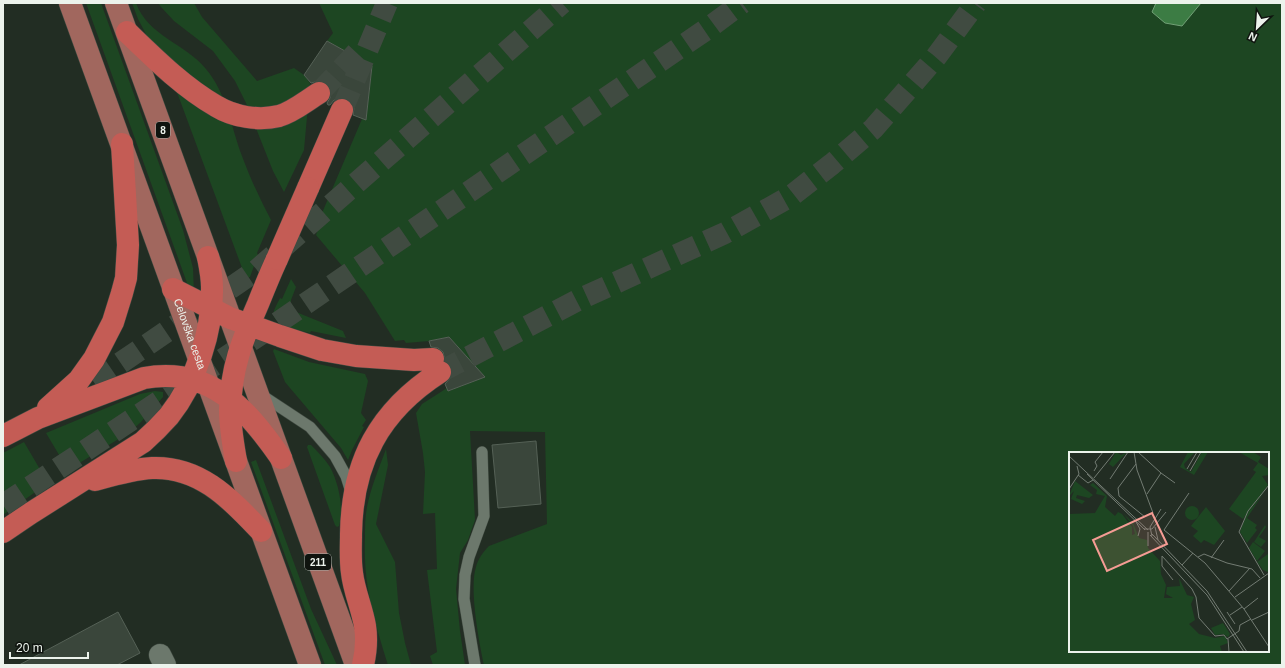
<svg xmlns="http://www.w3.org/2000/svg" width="1285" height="668" viewBox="0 0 1285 668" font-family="Helvetica,sans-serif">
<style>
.green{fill:#1d4622;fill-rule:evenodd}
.water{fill:#3c7c44;stroke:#71a076}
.building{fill:#3a463b;stroke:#556156}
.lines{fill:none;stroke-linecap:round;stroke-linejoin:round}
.motorway-tunnel{stroke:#404b41;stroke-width:22;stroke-dasharray:22 11;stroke-linecap:butt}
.service-casing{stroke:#414b42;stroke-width:12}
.minor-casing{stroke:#414b42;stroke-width:23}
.primary-casing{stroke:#414b42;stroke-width:23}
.motorway-casing{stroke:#414b42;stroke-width:23}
.service{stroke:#6c786c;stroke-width:11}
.minor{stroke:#6c786c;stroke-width:22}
.primary{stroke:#a1675e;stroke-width:22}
.motorway{stroke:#c45c55;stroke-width:22}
.motorway-bridge-casing{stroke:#414b42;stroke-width:23;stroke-linecap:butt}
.motorway-bridge{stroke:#c45c55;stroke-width:22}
.labels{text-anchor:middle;stroke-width:3;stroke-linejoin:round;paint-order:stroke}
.shield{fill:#0f140f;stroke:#aab0aa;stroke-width:1}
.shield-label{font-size:10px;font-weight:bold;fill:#ecf3ec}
.street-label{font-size:11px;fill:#ecf3ec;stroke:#0f140f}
.inset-road{fill:none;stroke:#737c73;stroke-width:1}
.view{fill:#f59c94;fill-opacity:0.15;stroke:#f59c94;stroke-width:2}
.inset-edge{fill:none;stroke:#ecf3ec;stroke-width:2}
</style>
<rect width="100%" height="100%" fill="#222d23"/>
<path class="green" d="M86,3h15l82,227 10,38 1,26h-3z
M132,3h4c12,33 50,41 70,66 21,25 25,58 36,87 8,22 18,43 29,64l-14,33 1,2 -8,22 -2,1 -3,-2 -67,-181 -40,-76z
M158,3h36l8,14 55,64 37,-13 10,7 6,8 -6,67 -20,42 -11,-21 -27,-68 -11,-22 -22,-30 -39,-30 -13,-14z
M319,3h963v662h-798c-5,-23 -15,-77 -8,-98 2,-8 7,-15 13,-21l58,-22 -2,-92 -75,-1 5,89 -7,20 -8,13 -4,36 4,42 5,34h-32l-3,-9 7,-4 -10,-82 10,-1 -2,-56 -12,1 2,-42 -2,-19 -7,-40 6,-9 25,-16 2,3 36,-14 -36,-40 -20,4 -23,2 -2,-3 -9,1 -30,-48 -49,-58 5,-13 -4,-6 2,-5 3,2 40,-94 4,1 6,-54 -45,-25 6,-8zM1070,453h198v198h-198z
M291,279l5,8 -5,13v4l5,8 47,19 3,7 -35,-7 -1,2c-8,-2 -34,-8 -36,-17 -2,-5 4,-13 6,-18l2,1z
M274,349l35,13 56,12 3,7 -7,32 5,7 -4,6 2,1 -12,23 -4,10 -7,-12 -51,-60 -5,-6 -12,-31z
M155,391l8,1v5l-22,25 -11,10 -62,38 -22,-37 94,-39z
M24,442l24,41 -45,32v-62z
M308,445h3c7,7 14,14 19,22 9,17 14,41 9,59l-2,1 -2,-2 -28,-78z
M386,449l2,16 -12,59 19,38 4,51 6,30 6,22h-23c-14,-46 -25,-79 -23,-128 0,-10 0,-20 2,-30 4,-20 12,-39 19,-58z
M256,460l55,149 26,56h-12l-74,-203z"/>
<path class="water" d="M1156,3h45l-19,23 -17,-3 -13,-11z"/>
<path class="building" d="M327,41l45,25 -6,54 -13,-5 1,-7 -2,-5 -5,-5h-7l-6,2 -4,5h-2l-1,-2 3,-5 1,-5 -2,-7 -4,-4 -6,-1 -8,2 -7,-8z
M449,337l36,40 -37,14 -3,-7 6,-7 1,-6 -2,-6 -5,-4 -2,-9 -5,-4 -7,-1 -2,-6z
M536,441l5,63 -43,4 -6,-63z
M118,612l22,41 -23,12h-98z"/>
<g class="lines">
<path class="motorway-tunnel" d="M319,93l44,-47
M342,110l45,-107
M440,372l140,-73 145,-66 66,-37 41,-32 41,-35 63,-72 40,-54
M66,400l191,-130 305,-267
M3,505l267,-177 437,-299 35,-26"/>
<defs>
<path id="service" d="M260,394l50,33 25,29 11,20 5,16
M475,665l-11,-66 1,-24 4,-18 15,-41 -2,-64"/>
<path id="minor" d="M160,655l5,10"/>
<g id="primary">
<path id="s1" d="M70,3l240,662"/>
<path d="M116,3l240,662"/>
</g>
<path id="motorway" d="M127,32c27,26 56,55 89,74 18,11 43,15 63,10 14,-4 27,-15 40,-23
M308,188l34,-78
M173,289l57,29 50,18 42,14 34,6 58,4 19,-1
M48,408l31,-28 15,-21 19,-37 9,-29 4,-15 2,-33 -6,-101
M3,436l35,-18 106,-40c66,-12 103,31 137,80
M236,461c-3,-17 -6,-34 -6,-51 1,-42 12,-69 28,-106 6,-15 12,-30 19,-45
M95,480c18,-5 38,-11 57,-12 48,-2 78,31 109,63
M3,532l28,-19 112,-71c9,-8 18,-17 26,-26 27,-34 44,-86 43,-129 0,-10 -2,-20 -4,-30
M363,665c3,-13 4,-26 2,-39 -3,-18 -11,-35 -13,-53 -2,-13 -1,-27 -1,-39 1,-72 28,-123 89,-162"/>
</defs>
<use href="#service" class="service-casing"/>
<use href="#minor" class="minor-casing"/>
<use href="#primary" class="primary-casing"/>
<use href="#motorway" class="motorway-casing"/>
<use href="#service" class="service"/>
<use href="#minor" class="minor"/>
<use href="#primary" class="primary"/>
<use href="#motorway" class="motorway"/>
<defs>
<path id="motorway-bridge" d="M277,259l31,-71"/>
</defs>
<use href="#motorway-bridge" class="motorway-bridge-casing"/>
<use href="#motorway-bridge" class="motorway-bridge"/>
</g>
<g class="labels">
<g class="shield">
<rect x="156" y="122" width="14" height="16" rx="3"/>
<rect x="305" y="554" width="26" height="16" rx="3"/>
</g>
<g class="shield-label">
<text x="163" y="134">8</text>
<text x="318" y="566">211</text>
</g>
<g class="street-label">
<text dy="4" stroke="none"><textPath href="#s1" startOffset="352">Celovška cesta</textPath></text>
</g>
</g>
<g transform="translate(1069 452)">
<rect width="200" height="200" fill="#222d23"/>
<path d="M47,0l5,3 6,-3 -14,15 -4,-3zM119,0h7l-11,12 1,4 6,4 11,-20h6l-14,23 -14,-8zM170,0h14l8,5 -3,5 11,7v6l-7,1 6,9 -25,34 -14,-10 27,-37 -3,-2 5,-7zM6,29l18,14 -4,3 -12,-3 -1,3 9,3 -3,3 -11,-5 3,-8 -5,5zM24,31l14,13 -2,11 10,9 3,-4 4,2 10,13v8l3,-1 -2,-8 -10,-13 10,10 6,15 8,2 1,8 12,13 1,13 5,11 -2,13h9l-7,-4 1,-7 13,-1 -1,-8 8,17 7,2 -3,7 4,16 -6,4 10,10 16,4 10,-2 3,7 -8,3 2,6h-153v-138l26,-1 10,-17 -9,-2 1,-4 -7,-5zM196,39l-18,27 10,7 -2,3 2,2 -10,13 -7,-11 6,-17zM116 61a7 7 0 1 1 14 0a7 7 0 1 1-14 0ZM137,55l19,24 -11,14 -10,-5 -3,3 -8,-7 5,-5 -7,-5zM196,73l1,2 -7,10 7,4 -5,6 -7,-5zM184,90l12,9 -8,10 -8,-13zM199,102l1,1 -1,17 -5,-2 -6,-8zM154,171l7,11 -2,3 -5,-3 -8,1 -4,-7z" fill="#1d4622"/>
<path class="inset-road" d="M65,0l3,18 16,43M69,0l23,21 -14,21M0,4l79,74M67,12l-18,24 1,8 26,21M118,17l10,-17M25,19l3,-5 -2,-4 8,-10M121,19l11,-19M92,21l14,10M18,22l58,56M9,23l10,8 5,-3M25,26l21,-26M41,27l18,-27M0,37l10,-15 -2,-8M120,41l-25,37 41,33 39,46 25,38M66,68l5,9 -2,7M86,75l3,13M75,77h8l14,-17M79,80v14M83,82l55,57 40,61M81,83l57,60 37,57M83,84l-2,-9 11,-18M129,105l6,-3 23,9 25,6 8,9M142,106l13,-18M113,113l11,-12M195,123l-25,-43 9,-21 21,-26M104,128l-11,-14v-10l30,33 4,8 3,21 16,18 9,-1 3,4M160,139l21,-23M166,145l34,-24M175,157l14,-11M158,160l8,12M161,163l12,-8M183,168l17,-8M158,187l12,-8 1,-6 11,-6M159,187l1,13"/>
<path class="view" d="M83,61l15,31 -60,27 -14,-31z"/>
<rect width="200" height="200" class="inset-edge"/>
</g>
<rect width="1285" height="668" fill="none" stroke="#ecf3ec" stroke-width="8"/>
<g transform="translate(1257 28) rotate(205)" stroke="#0f140f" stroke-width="3" paint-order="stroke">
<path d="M0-3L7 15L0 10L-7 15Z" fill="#ecf3ec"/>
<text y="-6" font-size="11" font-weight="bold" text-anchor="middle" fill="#ecf3ec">N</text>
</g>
<path d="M10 652v6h78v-6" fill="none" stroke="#ecf3ec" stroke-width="2"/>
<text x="16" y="652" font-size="12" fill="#ecf3ec" stroke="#0f140f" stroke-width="3" paint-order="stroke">20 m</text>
</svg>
